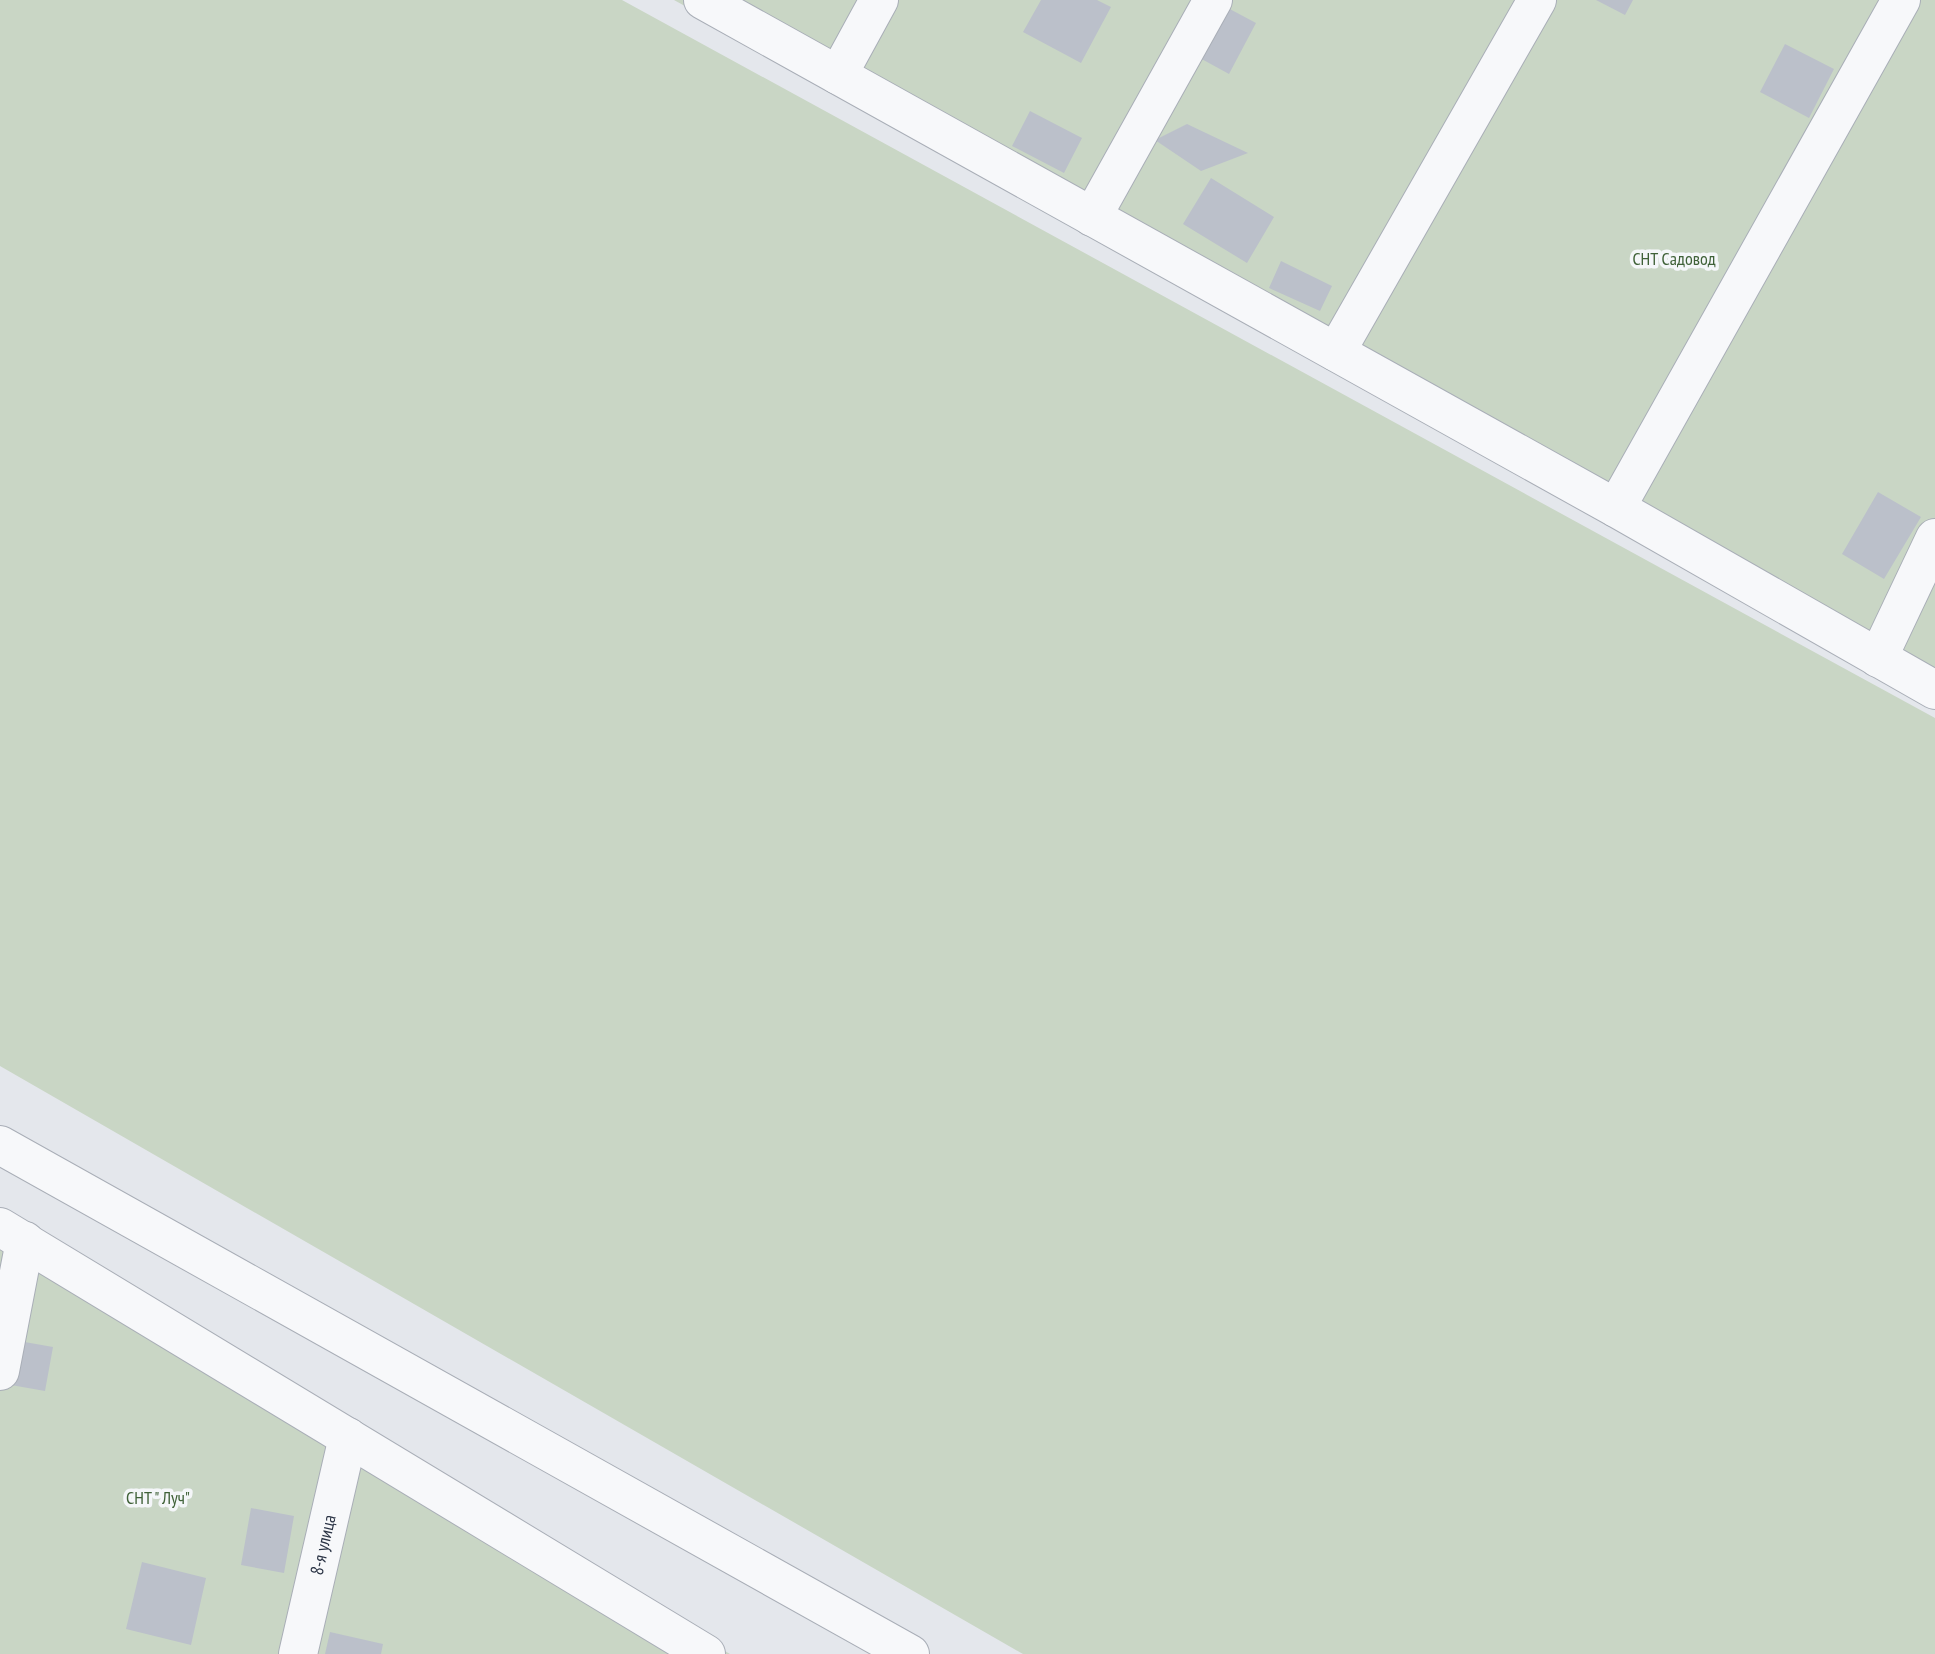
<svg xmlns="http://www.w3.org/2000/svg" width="1935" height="1654" viewBox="0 0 1935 1654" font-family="'PT Sans Narrow',sans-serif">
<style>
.green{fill:#c9d6c5}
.building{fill:#bbc0ca}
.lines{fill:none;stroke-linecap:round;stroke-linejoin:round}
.minor-casing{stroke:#a9aeb7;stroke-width:40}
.minor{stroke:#f7f8fa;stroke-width:38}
.labels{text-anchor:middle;stroke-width:7;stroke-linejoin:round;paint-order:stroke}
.park-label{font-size:18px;fill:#3f6138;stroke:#f4f6f9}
.street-label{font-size:18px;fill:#2b3445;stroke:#f4f6f9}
</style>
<rect width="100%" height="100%" fill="#e4e7ec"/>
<path class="green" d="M0,0h622l1313,718v936h-912l-1023,-588z
M674,0h1261v705l-545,-310z
M0,1225l30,16 700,413h-730z"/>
<path class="building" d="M1041,0h56l14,7 -30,56 -58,-31z
M1596,0h37l-8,15z
M1226,7l30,16 -27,51 -31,-17z
M1785,44l49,25 -25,49 -49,-26z
M1030,111l52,27 -18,35 -52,-27z
M1187,124l61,29 -47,18 -46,-31z
M1211,178l63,39 -27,46 -64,-39z
M1281,261l51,25 -12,25 -51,-23z
M1878,492l43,25 -37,62 -42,-25z
M19,1341l34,6 -8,44 -34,-6z
M251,1508l43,8 -10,57 -43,-8z
M142,1562l64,16 -15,67 -65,-16z
M330,1632l53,12 -2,10h-56z"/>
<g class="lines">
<defs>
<g id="minor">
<path d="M703,0l913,508 319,182"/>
<path d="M838,75l41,-75"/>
<path d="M1092,217l121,-217"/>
<path d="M1336,352l201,-352"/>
<path d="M1616,508l285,-508"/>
<path d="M1878,658l57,-120"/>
<path d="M0,1145l910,509"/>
<path d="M0,1227l706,427"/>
<path d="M0,1371l25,-130"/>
<path id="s1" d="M298,1654l50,-217"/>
</g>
</defs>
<use href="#minor" class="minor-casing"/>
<use href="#minor" class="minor"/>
</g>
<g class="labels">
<g class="park-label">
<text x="1674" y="265">СНТ Садовод</text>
<text x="158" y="1504">СНТ " Луч"</text>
</g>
<g class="street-label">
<text dy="6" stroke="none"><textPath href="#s1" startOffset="112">8-я улица</textPath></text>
</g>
</g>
</svg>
